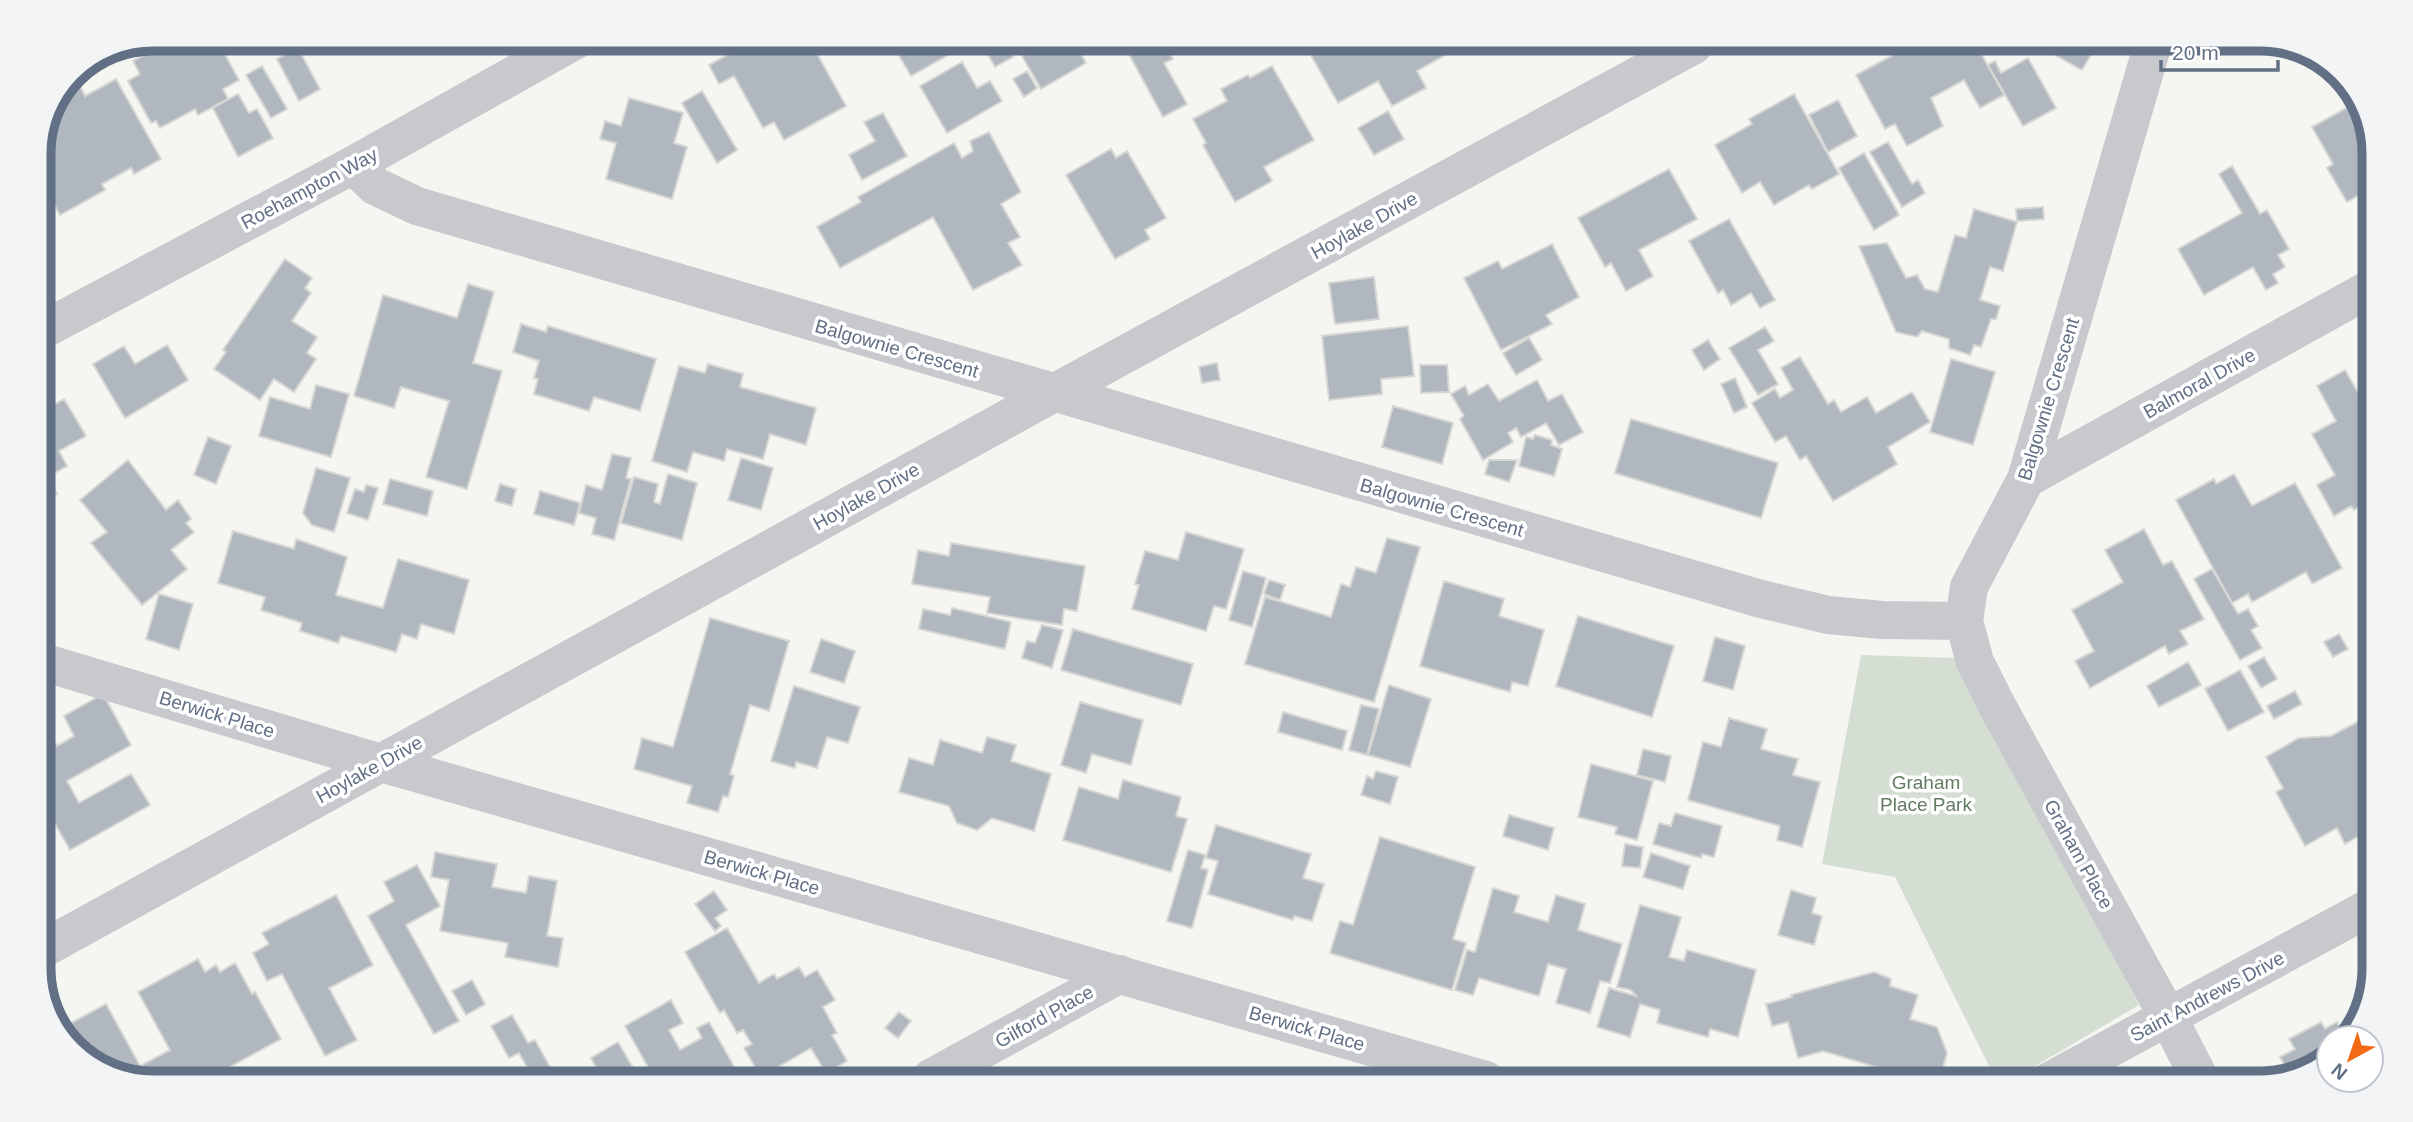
<svg xmlns="http://www.w3.org/2000/svg" width="2413" height="1122" viewBox="0 0 2413 1122" font-family="Helvetica,sans-serif">
<style>
.green{fill:#d4ded2}
.building{fill:#b1b7be;stroke:#d6d7d4;stroke-width:2}
.lines{fill:none;stroke-linecap:round;stroke-linejoin:round}
.minor{stroke:#c7c9cd;stroke-width:38}
.labels{text-anchor:middle;stroke-width:7;stroke-linejoin:round;paint-order:stroke}
.street-label{font-size:19px;fill:#617085;stroke:#fff}
.park-label{font-size:19px;fill:#627c61;stroke:#fff}
.rim{fill:none;stroke:#617085;stroke-width:9}
</style>
<rect width="100%" height="100%" fill="#f5f6f1"/>
<path class="green" d="M1861,655l96,3 182,347 -131,77h-11l-102,-205 -73,-13z"/>
<path class="building" d="M174,39h46l-3,1 22,40 -16,9 5,10 -30,16 -3,-6 -35,19 -4,-7 -5,2 -23,-42 12,-7 -7,-13z
M753,41h74l1,2 -13,7 31,56 -62,34 -10,-18 -11,6 -29,-52 -15,8 -10,-19z
M891,42h59l5,9 -44,25z
M981,42h23l9,15 -18,10z
M1035,42h39l12,21 -45,26 -19,-33 16,-9z
M1129,43h35l9,16 -9,4 23,41 -24,13 -39,-72z
M1304,43l161,1 -48,27 9,17 -34,18 -14,-25 -40,22z
M1910,46h67l27,49 -24,13 -16,-28 -33,18 12,28 -36,20 -12,-22 -10,5 -29,-54z
M2039,46h42l11,7 -10,17z
M298,48l22,41 -21,12 -22,-42z
M2028,58l28,50 -33,18 -35,-61 7,-4 6,12z
M962,62l15,26 13,-7 12,20 -55,32 -27,-47z
M262,66l25,43 -16,9 -25,-43z
M1272,66l42,74 -50,27 8,14 -37,21 -32,-57 3,-2 -13,-24 34,-18 -6,-12 27,-14 2,3z
M1027,71l10,17 -13,9 -11,-18z
M70,77l5,8 4,-1 6,12 31,-17 45,80 -27,15 -3,-6 -29,16 3,6 -45,25 -21,-38v-31z
M702,91l35,59 -20,13 -35,-60z
M238,94l11,19 8,-4 16,29 -35,19 -25,-49z
M1794,94l45,80 -27,15 -3,-4 -35,20 -14,-23 -18,11 -27,-48 37,-21 -3,-5z
M629,98l54,15 -9,30 13,4 -15,52 -66,-20 10,-36 -16,-4 5,-18 16,5z
M1838,100l19,36 -29,16 -19,-37z
M2359,101l15,45v41l-27,15 -20,-34 6,-4 -21,-37z
M1388,111l16,28 -30,16 -16,-27z
M883,113l24,43 -45,24 -13,-25 26,-14 -11,-19z
M989,132l32,60 -20,12 19,33 -12,6 14,22 -49,25 -40,-73 -93,51 -23,-41 44,-25 -3,-5 96,-54 8,15 11,-7 -3,-10z
M1888,142l24,42 6,-4 7,13 -23,14 -32,-55z
M1111,149l5,9 11,-7 39,67 -21,12 5,9 -35,20 -49,-84z
M1864,153l35,62 -25,15 -35,-62z
M2232,166l28,48 7,-4 22,39 -11,6 7,12 -12,7 5,9 -12,7 -13,-23 -49,28 -26,-46 64,-36 -23,-39z
M1669,169l28,50 -58,31 14,26 -27,15 -15,-28 -6,4 -27,-49z
M2043,207l1,12 -27,2 -1,-12z
M1974,209l43,13 -14,49 -13,-4 -10,33 20,6 -4,13h-5l-10,28 -7,-2 -4,10 -21,-7v-9l-27,-8 -5,6 -21,-5 -37,-86 28,-3 19,35 11,-3 8,14 13,3 17,-57 11,3z
M1729,219l46,81 -15,8 -9,-15 -20,12 -8,-15 -5,3 -29,-52z
M1552,244l27,53 -33,18 6,9 -51,26 -37,-72 34,-17 4,8z
M285,259l27,19 -7,10 6,5 -19,28 25,16 -10,16 9,6 -22,33 -20,-13 -14,21 -46,-31 12,-17 -3,-2z
M1374,277l5,42 -44,5 -6,-41z
M468,284l26,8 -21,71 29,8 -35,118 -41,-12 23,-76 -48,-14 -7,21 -40,-12 29,-101 74,23z
M521,324l25,8 2,-6 108,33 -16,52 -46,-14 -5,14 -55,-17 4,-15 -4,-1 5,-17 -26,-9z
M1408,326l6,50 -33,3 1,15 -53,6 -7,-64z
M1765,327l9,14 -16,9 20,34 -20,11 -29,-47z
M1529,338l13,22 -26,15 -13,-22z
M1708,340l12,19 -16,11 -12,-20z
M167,345l21,35 -63,38 -32,-54 31,-18 11,18z
M1800,357l28,47 6,-4 7,12 26,-15 9,16 36,-21 18,30 -42,25 9,17 -64,37 -27,-45 -6,4 -14,-24 -11,6 -23,-39 23,-14 5,9 13,-8 -12,-22z
M1951,359l44,13 -22,73 -43,-13z
M1217,363l3,17 -18,3 -3,-16z
M708,364l35,10 -3,13 76,21 -10,37 -36,-11 -7,25 -36,-10 -3,12 -31,-9 -6,20 -35,-11 27,-95 26,7z
M1420,365h27l2,27 -28,1z
M2345,370l16,28 11,-6 -1,113 -2,-4 -15,9 -3,-4 -17,10 -17,-31 18,-10 -23,-41 24,-13 -19,-35z
M1735,378l12,29 -13,6 -13,-29z
M1537,380l11,21 14,-7 21,38 -24,13 -13,-22 -25,14 -5,-9 -8,5 5,9 -30,18 -23,-41 4,-3 -13,-22 14,-8 4,9 19,-11 11,17z
M316,385l33,9 -18,63 -72,-21 11,-39 40,12z
M64,399l22,37 -27,15 8,15 -19,11 9,17 -18,10v-91z
M1393,406l60,17 -11,41 -60,-17z
M1631,419l147,44 -17,55 -146,-45z
M1535,435l17,5 -1,5 11,4 -8,27 -35,-10 7,-29 7,2z
M208,437l23,9 -15,38 -22,-9z
M612,454l19,4 -5,20 5,1 -17,61 -22,-6 4,-16 -17,-5 7,-28 16,5z
M741,458l32,10 -12,42 -33,-10z
M128,460l38,50 12,-10 13,19 -5,4 8,9 -23,18 16,19 -45,36 -51,-62 16,-11 -27,-32z
M1489,460h28l-8,22 -24,-8z
M316,468l34,10 -16,54 -22,-7 -9,-12z
M668,474l29,9 -15,57 -61,-17 13,-46 24,7 -4,18 6,2z
M2234,474l18,32 43,-23 47,85 -30,16 -6,-12 -54,30 -4,-8 -16,9 -56,-103 38,-21 2,5z
M390,479l43,12 -6,25 -44,-12z
M500,484l16,5 -4,17 -17,-5z
M366,485l12,3 -10,32 -21,-7 8,-24 9,3z
M540,491l40,12 -6,22 -40,-11z
M2144,529l19,36 9,-4 32,58 -24,12 8,13 -19,10 -4,-8 -75,42 -15,-27 19,-10 -22,-41 51,-28 -18,-32z
M233,531l61,18 2,-10 51,18 -11,38 47,13 15,-49 71,21 -15,54 -33,-10 -4,15 -15,-5 -6,18 -55,-16 -3,7 -38,-12 2,-8 -41,-13 4,-13 -47,-14z
M1186,532l58,17 -18,60 -12,-3 -8,25 -74,-22 7,-24 -4,-1 10,-33 33,9z
M1387,538l33,9 -46,155 -129,-38 20,-67 66,20 10,-33 9,3 6,-20 20,6z
M951,543l134,23 -8,45 -13,-2 -2,16 -75,-12 3,-16 -78,-13 6,-34 31,6z
M2212,569l26,45 10,-5 10,17 -7,4 11,18 -22,12 -46,-81z
M1243,571l23,7 -14,49 -23,-7z
M1269,580l16,5 -5,15 -16,-6z
M1444,581l60,18 -5,17 45,14 -16,56 -16,-4 -2,10 -90,-26z
M159,594l34,10 -14,46 -33,-11z
M952,608l59,14 -6,27 -86,-20 4,-20 27,6z
M1578,616l96,30 -22,71 -96,-31z
M710,618l79,23 -20,70 -19,-6 -20,69 4,2 -6,21 -5,-1 -5,16 -31,-9 5,-17 -58,-17 8,-31 31,9z
M1042,625l21,5 -11,38 -30,-10 5,-17 8,2z
M1073,629l120,35 -12,41 -120,-35z
M2339,634l9,15 -15,8 -9,-15z
M1715,637l30,9 -12,44 -30,-9z
M821,639l34,12 -11,32 -34,-11z
M2264,657l13,22 -16,9 -13,-22z
M2188,662l13,23 -42,22 -12,-21z
M2240,670l24,42 -36,19 -23,-42z
M1389,685l42,14 -21,68 -42,-12z
M794,686l66,21 -12,36 -21,-6 -10,31 -21,-6 -1,6 -24,-7z
M2295,691l7,13 -28,15 -7,-13z
M103,694l28,51 -64,36 12,22 52,-29 19,31 -80,45 -31,-54 5,-2 -5,-9v-43l12,-7 6,11 17,-10 -10,-20z
M1080,702l63,18 -12,45 -39,-11 -6,19 -25,-8z
M1361,705l18,4 -12,46 -18,-5z
M1283,712l64,19 -5,19 -64,-18z
M1729,718l38,11 -6,20 37,10 -5,16 27,7 -18,65 -25,-7 3,-14 -92,-26 15,-58 18,5z
M2361,720l7,14 -1,97 -22,13 -8,-16 -32,18 -29,-54 7,-4 -17,-31 33,-19 32,-2z
M987,737l29,8 -5,16 40,13 -17,57 -42,-13 -15,12 -20,-7 -8,-17 -50,-14 10,-34 24,7 7,-25 42,13z
M1643,749l28,7 -6,26 -28,-7z
M1591,764l62,17 -16,59 -22,-6 2,-7 -39,-10z
M1376,771l22,6 -8,27 -29,-9 6,-19 6,3z
M1123,780l58,17 -5,19 11,3 -16,53 -108,-32 16,-53 39,12z
M1675,813l47,13 -8,31 -12,-3 -1,4 -48,-14 6,-21 12,3z
M1509,815l45,13 -6,22 -45,-14z
M39,818l13,23 -13,7z
M1216,825l95,29 -8,24 21,6 -12,37 -18,-5 -1,4 -85,-26 10,-33 -12,-3z
M1380,837l95,30 -22,72 13,4 -14,47 -122,-37 10,-32 13,4z
M1625,844l18,3 -3,21 -18,-2z
M1188,850l17,5 -4,13 7,2 -16,58 -25,-7z
M435,852l62,12 -5,23 34,6 3,-17 28,5 -10,55 16,2 -5,29 -53,-10 3,-14 -68,-12 9,-51 -18,-3z
M1651,853l39,13 -7,23 -40,-12z
M417,865l23,41 -34,19 53,96 -25,13 -66,-118 26,-15 -10,-19z
M1493,888l26,8 -5,16 34,10 8,-27 29,9 -7,26 44,14 -12,39 -10,-2 -10,32 -34,-10 10,-34 -18,-5 -9,32 -60,-18 -6,17 -18,-5 12,-40 8,2z
M1791,890l25,8 -4,15 10,3 -8,29 -36,-10z
M714,891l13,19 -12,8 6,8 -6,5 -20,-27z
M336,895l37,70 -44,23 28,52 -32,16 -43,-82 -15,7 -14,-28 16,-9 -7,-11z
M1640,905l41,12 -12,40 15,4 3,-11 69,20 -18,67 -28,-8 -2,8 -51,-14 3,-13 -20,-6 -10,33 -33,-10 12,-39 27,8 -5,-6 -14,-3z
M727,928l32,55 15,-9 3,5 22,-12 6,10 12,-7 18,30 -12,7 14,26 -5,2 15,26 -21,12 -15,-25 -40,23 -1,-3 -11,6 -15,-26 8,-4 -9,-14 -6,3 -13,-23 -4,3 -35,-61z
M198,959l7,13 11,-7 4,7 15,-9 17,31 3,-2 26,47 -66,36h-67l-6,-10 28,-15 -32,-58z
M1874,972l17,7 -1,7 28,9 -8,24 27,8 10,26 -8,29h-13l-103,-31 -25,7 -10,-36 -16,4 -6,-22 26,-7 -1,-2z
M472,980l13,24 -19,11 -14,-24z
M671,1000l12,23 -14,7 11,20 22,-12 -5,-10 12,-6 31,55h-139l-10,-19 27,-16 18,31 12,-6 -23,-41z
M106,1004l39,71h-36l-45,-35 13,-7 -6,-10z
M899,1012l12,9 -13,17 -13,-10z
M512,1015l16,28 7,-3 20,36h-23l-13,-23 -10,5 -18,-32z
M2321,1022l4,7 12,-7 5,9 16,-9 -13,16h-16v20l-6,6 -33,11 -10,-18 15,-8 -6,-10z"/>
<g class="lines">
<path class="minor" d="M2152,47l-126,432 -57,108 -5,34 11,41 20,40 173,315 34,66
M353,165l22,21 42,20 1344,393 67,16 54,5 82,1
M39,332l314,-167 223,-125
M2026,479l347,-192
M39,661l342,102 1105,317
M39,951l1013,-557 642,-349
M931,1078l189,-104
M2046,1083l321,-174"/>
</g>
<g class="labels">
<g class="street-label">
<text transform="translate(309 188) rotate(-28)" y="7">Roehampton Way</text>
<text transform="translate(1364 225) rotate(-29)" y="7">Hoylake Drive</text>
<text transform="translate(897 348) rotate(16)" y="7">Balgownie Crescent</text>
<text transform="translate(2199 383) rotate(-29)" y="7">Balmoral Drive</text>
<text transform="translate(2048 399) rotate(-73)" y="7">Balgownie Crescent</text>
<text transform="translate(866 496) rotate(-29)" y="7">Hoylake Drive</text>
<text transform="translate(1442 507) rotate(16)" y="7">Balgownie Crescent</text>
<text transform="translate(217 714) rotate(17)" y="7">Berwick Place</text>
<text transform="translate(369 769) rotate(-29)" y="7">Hoylake Drive</text>
<text transform="translate(2079 854) rotate(61)" y="7">Graham Place</text>
<text transform="translate(762 872) rotate(16)" y="7">Berwick Place</text>
<text transform="translate(2207 996) rotate(-28)" y="7">Saint Andrews Drive</text>
<text transform="translate(1044 1016) rotate(-29)" y="7">Gilford Place</text>
<text transform="translate(1307 1028) rotate(16)" y="7">Berwick Place</text>
</g>
<g class="park-label">
<text x="1926" y="789">Graham<tspan x="1926" dy="22">Place Park</tspan></text>
</g>
</g>
<path d="M0 0H2413V1122H0ZM153 51H2260A102 102 0 0 1 2362 153V969A102 102 0 0 1 2260 1071H153A102 102 0 0 1 51 969V153A102 102 0 0 1 153 51Z" fill="#f2f4f5" fill-rule="evenodd"/>
<path class="rim" d="M153 51H2260A102 102 0 0 1 2362 153V969A102 102 0 0 1 2260 1071H153A102 102 0 0 1 51 969V153A102 102 0 0 1 153 51Z"/>
<g transform="translate(2350 1059) rotate(220)"><circle r="33" fill="#ffffff" stroke="#c0c6ce" stroke-width="2"/>
<path d="M0-5L12 26L0 18L-12 26Z" fill="#f36a14"/>
<text y="-10" font-size="19" font-weight="bold" text-anchor="middle" fill="#617085">N</text>
</g>
<path d="M2161 60v10h117v-10" fill="none" stroke="#617085" stroke-width="3.5"/>
<text x="2172" y="60" font-size="21" fill="#617085" stroke="#ffffff" stroke-width="5" paint-order="stroke">20 m</text>
</svg>
